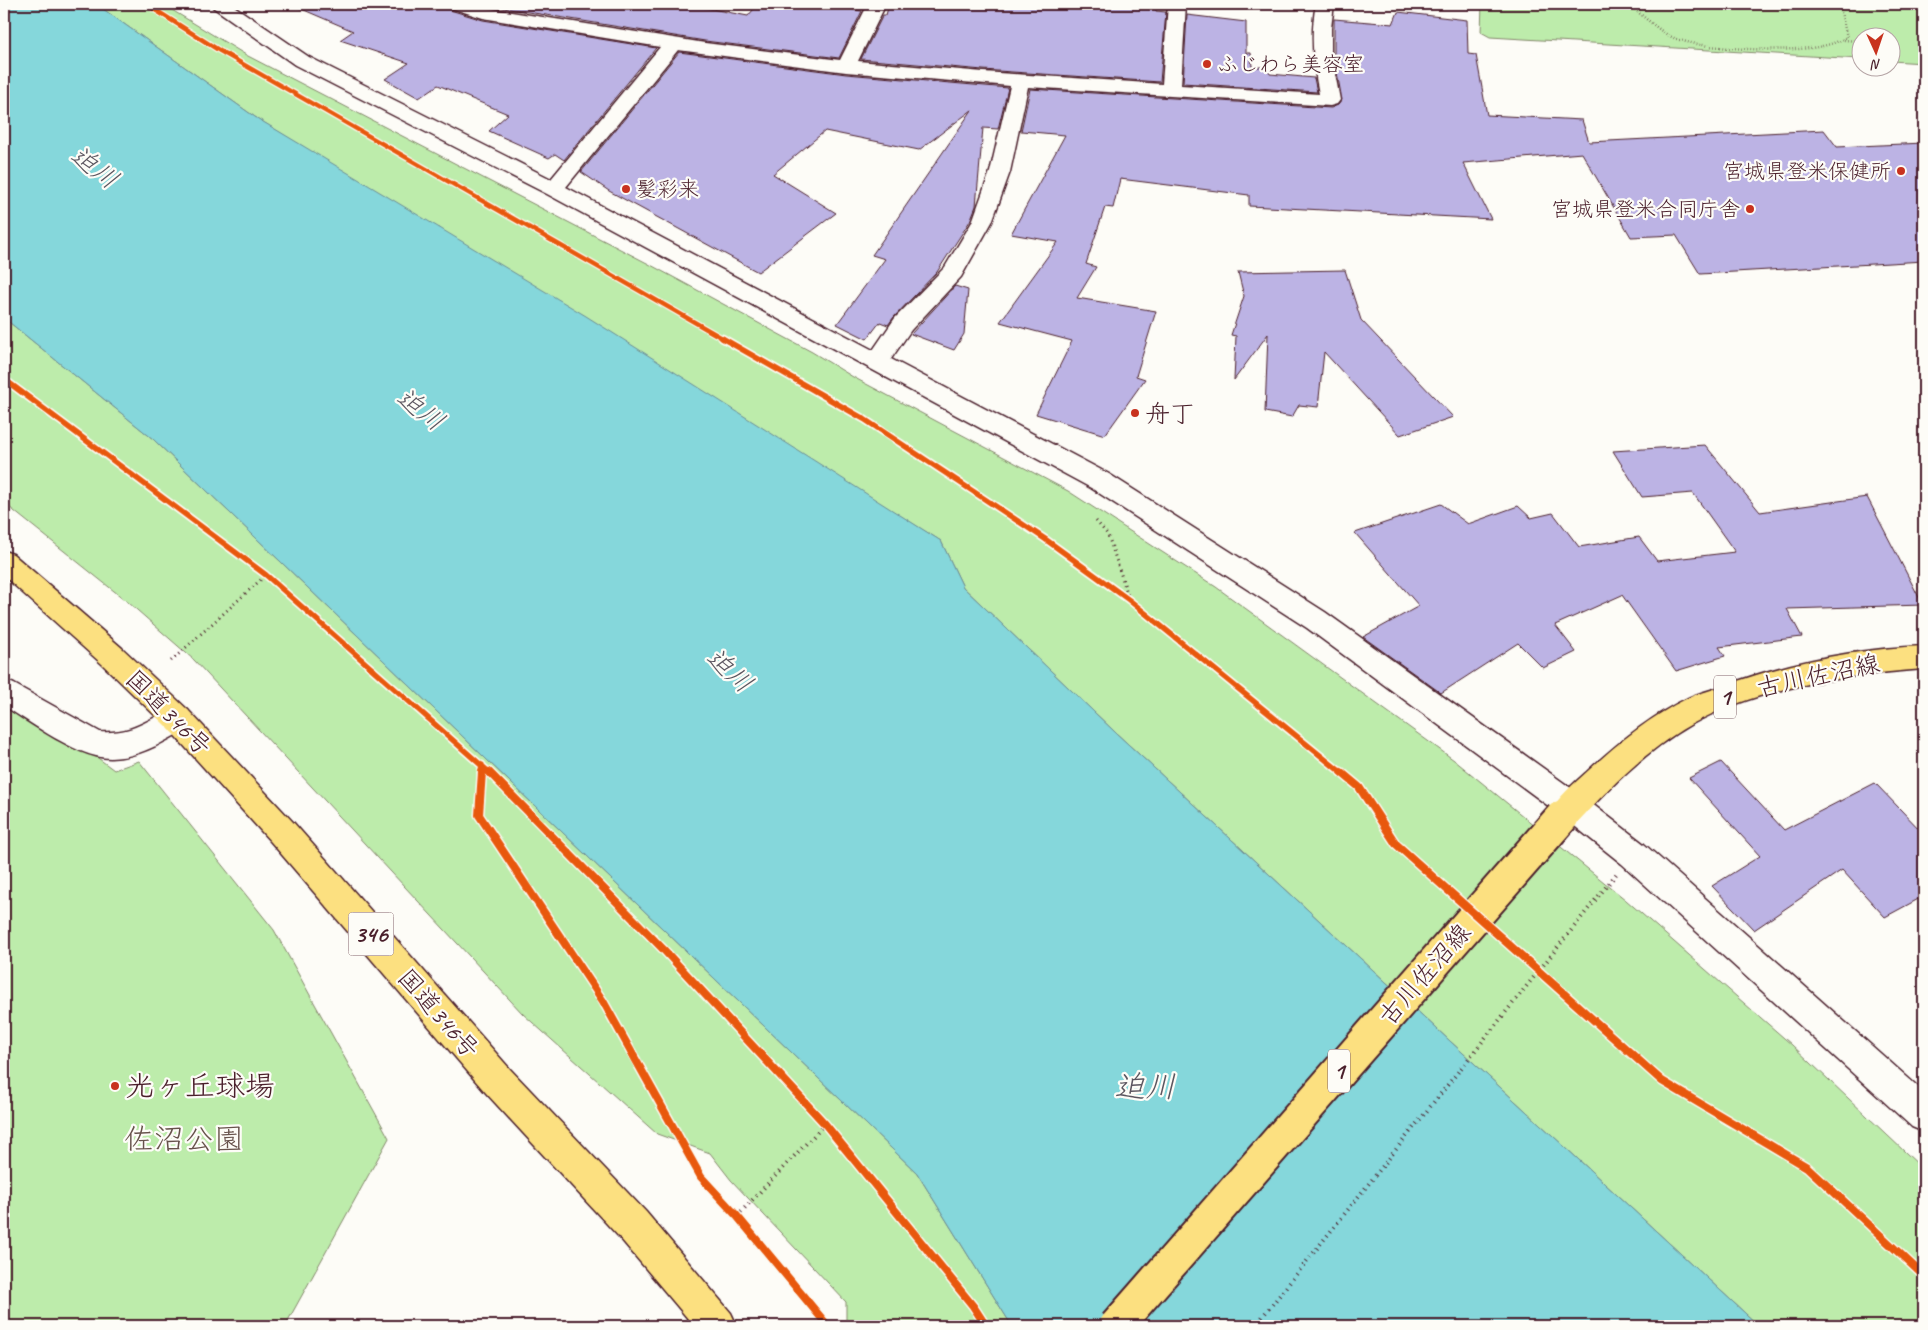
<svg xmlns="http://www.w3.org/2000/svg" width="1928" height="1330" viewBox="0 0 1928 1330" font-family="Caveat,'Klee One',sans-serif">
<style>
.green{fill:#bdecab;stroke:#84866b}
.water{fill:#85d7db;stroke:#6d8d95}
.building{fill:#bcb3e4;stroke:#4a1f2b}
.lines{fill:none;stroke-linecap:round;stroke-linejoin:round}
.minor-casing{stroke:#4a1f2b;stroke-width:3}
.primary-casing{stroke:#4a1f2b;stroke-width:3}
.trunk-casing{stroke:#4a1f2b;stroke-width:3}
.path-far2{stroke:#4a1f2b;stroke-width:2.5;stroke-dasharray:0.5 2.5;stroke-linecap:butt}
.path-far1{stroke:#4a1f2b;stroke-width:3;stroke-dasharray:1 4;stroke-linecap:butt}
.path{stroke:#4a1f2b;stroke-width:4;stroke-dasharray:1 4.5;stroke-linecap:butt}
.minor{fill:#fdfcf7;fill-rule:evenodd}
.primary{fill:#fce080;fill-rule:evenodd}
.trunk{fill:#fce080;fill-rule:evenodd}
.primary-bridge-casing{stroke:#4a1f2b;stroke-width:37;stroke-linecap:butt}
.path-bridge{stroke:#4a1f2b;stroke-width:4;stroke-dasharray:1 4.5;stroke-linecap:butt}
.primary-bridge{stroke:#fce080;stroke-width:33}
.cycleway-far2-casing{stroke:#fdfcf7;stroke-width:7}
.cycleway-far1-casing{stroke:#fdfcf7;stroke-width:9}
.cycleway-casing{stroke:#fdfcf7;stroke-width:11}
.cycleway-far2{stroke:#e8590c;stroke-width:4.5}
.cycleway-far1{stroke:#e8590c;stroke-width:5.5}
.cycleway{stroke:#e8590c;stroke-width:8}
.poi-dot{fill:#c8321e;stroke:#fdfcf7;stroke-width:2}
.labels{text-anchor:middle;stroke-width:4.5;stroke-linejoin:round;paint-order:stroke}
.far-poi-label{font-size:21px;fill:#4a1f2b;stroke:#fdfcf7;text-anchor:start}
.shield{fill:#fdfcf7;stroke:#806168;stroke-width:1}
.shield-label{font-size:24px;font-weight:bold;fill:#4a1f2b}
.poi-label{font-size:25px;fill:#4a1f2b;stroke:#fdfcf7;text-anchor:start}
.street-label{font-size:25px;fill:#4a1f2b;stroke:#fdfcf7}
.water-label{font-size:26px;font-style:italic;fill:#5c5660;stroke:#fdfcf7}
.near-poi-label{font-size:30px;fill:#4a1f2b;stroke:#fdfcf7;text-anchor:start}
.near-park-label{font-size:30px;fill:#67524b;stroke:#fdfcf7}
.near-water-label{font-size:31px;font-style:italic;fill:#5c5660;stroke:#fdfcf7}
</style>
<rect width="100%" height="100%" fill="#fdfcf7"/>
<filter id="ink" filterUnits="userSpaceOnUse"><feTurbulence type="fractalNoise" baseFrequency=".02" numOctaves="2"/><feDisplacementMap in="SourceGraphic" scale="10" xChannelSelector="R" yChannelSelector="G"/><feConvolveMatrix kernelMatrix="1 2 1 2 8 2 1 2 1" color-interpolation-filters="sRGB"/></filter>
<g filter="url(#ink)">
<path class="green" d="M96,4h66l84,51 401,208 165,89 41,25 215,114 148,96 238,173 172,140 166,145 132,125v156h-165l-643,-593 -153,-146 -22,-46 -686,-424z
M1482,4h442v59l-33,-2 -1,-23h-30v21l-370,-22 -9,-5z
M4,318l149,121 764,734 95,153h-166v-24l-115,-122 -21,-27 -53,-19 -134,-120 -329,-354 -65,-57 -125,-100z
M4,688l110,82 25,-9 135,169 115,208 -104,188h-281z"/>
<path class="water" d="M4,4h92l159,113 331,199 355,225 22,46 153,146 643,593h-747l-95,-153 -764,-734 -149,-121z"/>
<path class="building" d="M290,4h156l4,6 33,10 173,28 -92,112 -9,-6 -6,4 -60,-27 19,-17 -70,-29 -19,13 -34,-19 24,-16 -69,-23 13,-9z
M479,4h207l62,12 10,-12h58l46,7 -23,47 -134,-17z
M889,4h266l1,7 10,1 -6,70 -177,-12 -122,-11 22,-44h3z
M1398,12l69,8 1,34 8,1 11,60 95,5 7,22 235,-12 13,17 87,-4v118l-224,13 -24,-39 -45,2 -49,-84 -119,10 28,56 -242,-13v-11l-129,-16 -7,29 -8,-1 -19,57 10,3 -19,31 79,13 -20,65 9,3 -40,56 -69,-21 36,-73 -72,-19 58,-80 -47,-8 54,-99 -44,-4 9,-42 301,19 7,-3 4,-5 -8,-44v-37l59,5z
M1187,15l59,7v31h5l1,14h14l4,7 44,4 3,14 -134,-9z
M679,52l167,22 162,14 -10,41 -15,-1 -7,78 -6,15 -33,51 -43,45 -6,8 -8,-3 -13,17 -30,-15 48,-65 -13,-4 100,-145 -53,40 -94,-19 -52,43 63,39 -78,59 -149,-81 -28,-19z
M1345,270l16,50 92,97 -53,18 -76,-83 -6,55 -19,-2 -7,12 -27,-5 3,-78 -34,46 2,-44 -5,-1 13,-39 -6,-24z
M955,286l13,4 -4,44 -10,16 -43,-16z
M1705,445l55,67 107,-15 56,108 -136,4 15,28 -83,10 6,9 -49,15 -54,-76 -67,30 21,27 -33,16 -25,-25 -77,50 -78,-56 56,-31 -64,-73 86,-29 27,20 50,-18 13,12 22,-5 26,34 60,-10 18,24 78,-9 -42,-59 -51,4 -29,-46z
M1721,762l63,68 91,-47 49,51v62l-39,21 -43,-47 -88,60 -42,-44 48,-30 -71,-78z"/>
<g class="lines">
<defs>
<path id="minor" d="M211,4h20l78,53 242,122 109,-132 -177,-29 -32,-10 -3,-4h25l13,4 219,35 135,17 28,-56h18l-28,57 125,11 179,12 6,-80h18l-5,81 138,9c-6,-30 -9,-60 -3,-90h18l-3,24v24l9,48 -3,4 -7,2 -302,-19 -18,85 -18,50 -31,55 -50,53 -20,29 218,115 216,138 257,184 62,48 280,248v40l-12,-5 -290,-263 -60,-48 -255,-188 -216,-140 -544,-294 -252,-129 -81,-57zM678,50l168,22 164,14 -20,86 -18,50 -27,45 -50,51 -22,32 -307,-163z
M4,680l10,4 86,48c37,2 47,-14 78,-25l10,3 4,9c-6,12 -18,17 -29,23 -19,11 -46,20 -67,14 -29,-7 -66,-34 -92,-50z"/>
<path id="primary" d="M1924,646v23c-77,6 -166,18 -234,56 -45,26 -82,64 -117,102l-11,4 -11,-4 -4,-10c9,-19 28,-34 43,-48 29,-27 61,-53 98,-71 11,-5 24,-8 36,-12 64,-24 132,-37 200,-40z"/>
<path id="trunk" d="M4,551l9,3 109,94 66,62 105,112 217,247 136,143 85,101 6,13h-43l-74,-88 -134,-145 -215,-251 -103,-114 -66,-64 -98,-88z"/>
</defs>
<use href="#minor" class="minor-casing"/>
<use href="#primary" class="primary-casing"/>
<use href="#trunk" class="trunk-casing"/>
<path class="path-far2" d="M146,4l74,47 56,31
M1628,4c12,9 33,29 46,34 28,12 114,14 144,9 11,-2 20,-5 29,-10l-8,-33
M1844,40l16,1
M1890,42h3
M299,95l426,244"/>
<path class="path-far1" d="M722,338l142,81 181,120 84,61 213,173
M4,379l262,196 224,198
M1096,521l12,14 21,64
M171,661l95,-86
M481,773l1,-8"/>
<path class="path" d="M482,772l-3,43 124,186 98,176 36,39 91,110
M489,772l174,177 162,175 148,182 13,20
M1341,772l18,15 37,57 50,45
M1505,941l157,140 145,86 117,109
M737,1216l88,-92"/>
<use href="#minor" class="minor"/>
<use href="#primary" class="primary"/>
<use href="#trunk" class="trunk"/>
<defs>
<path id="primary-bridge" d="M1116,1326l446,-509"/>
</defs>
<use href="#primary-bridge" class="primary-bridge-casing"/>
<path class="path-bridge" d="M1255,1326l362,-453"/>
<use href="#primary-bridge" class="primary-bridge"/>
<defs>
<path id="cycleway-far2" d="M146,4l74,47 504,288"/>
<path id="cycleway-far1" d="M722,338l142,81 181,120 84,61 213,173
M4,379l262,196 224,198
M481,773l1,-8"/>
<path id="cycleway" d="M482,772l-3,43 124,186 98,176 36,39 91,110
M489,772l174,177 162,175 148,182 13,20
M1341,772l18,15 37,57 266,237 145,86 117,109"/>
</defs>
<use href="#cycleway-far2" class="cycleway-far2-casing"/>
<use href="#cycleway-far1" class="cycleway-far1-casing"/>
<use href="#cycleway" class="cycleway-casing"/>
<use href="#cycleway-far2" class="cycleway-far2"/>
<use href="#cycleway-far1" class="cycleway-far1"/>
<use href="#cycleway" class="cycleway"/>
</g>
</g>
<g class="poi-dot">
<circle cx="1207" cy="64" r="5"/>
<circle cx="1901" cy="171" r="5"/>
<circle cx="626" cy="189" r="5"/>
<circle cx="1750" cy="209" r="5"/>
<circle cx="1135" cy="413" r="5"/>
<circle cx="115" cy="1086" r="5"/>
</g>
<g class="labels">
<g class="far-poi-label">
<text x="1217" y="71">ふじわら美容室</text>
<text x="1891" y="178" text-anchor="end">宮城県登米保健所</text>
<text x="636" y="196">髪彩来</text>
<text x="1740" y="216" text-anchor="end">宮城県登米合同庁舎</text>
</g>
<g class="shield">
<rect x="1714" y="675.5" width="22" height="43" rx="4"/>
<rect x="348.5" y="912.5" width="45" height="43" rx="4"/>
<rect x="1328" y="1049.5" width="22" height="43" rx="4"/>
</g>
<g class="shield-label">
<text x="1725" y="705">1</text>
<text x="371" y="942">346</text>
<text x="1339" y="1079">1</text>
</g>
<g class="poi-label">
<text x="1145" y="422">舟丁</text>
</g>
<g class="street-label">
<text transform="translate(1818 675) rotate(-12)" y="9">古川佐沼線</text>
<text transform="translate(169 712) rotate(45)" y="9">国道346号</text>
<text transform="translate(1424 974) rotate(-49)" y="9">古川佐沼線</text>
<text transform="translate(439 1013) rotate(49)" y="9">国道346号</text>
</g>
<g class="water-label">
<text transform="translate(95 167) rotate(37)" y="9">迫川</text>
<text transform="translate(421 409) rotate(37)" y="9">迫川</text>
<text transform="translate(730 670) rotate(42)" y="9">迫川</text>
</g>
<g class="near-poi-label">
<text x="125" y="1096">光ヶ丘球場</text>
</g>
<g class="near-park-label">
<text x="184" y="1149">佐沼公園</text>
</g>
<g class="near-water-label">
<text x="1145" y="1097">迫川</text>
</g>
</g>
<rect width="1928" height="1330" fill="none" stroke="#fdfcf7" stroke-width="20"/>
<rect x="10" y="10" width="1908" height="1310" fill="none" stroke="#4a1f2b" stroke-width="2" filter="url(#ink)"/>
<g transform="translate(1876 52) rotate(177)"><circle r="24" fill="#fdfcf7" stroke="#b5a4a5"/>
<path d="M0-4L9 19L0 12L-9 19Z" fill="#c8321e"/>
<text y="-8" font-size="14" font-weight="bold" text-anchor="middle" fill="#4a1f2b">N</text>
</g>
</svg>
